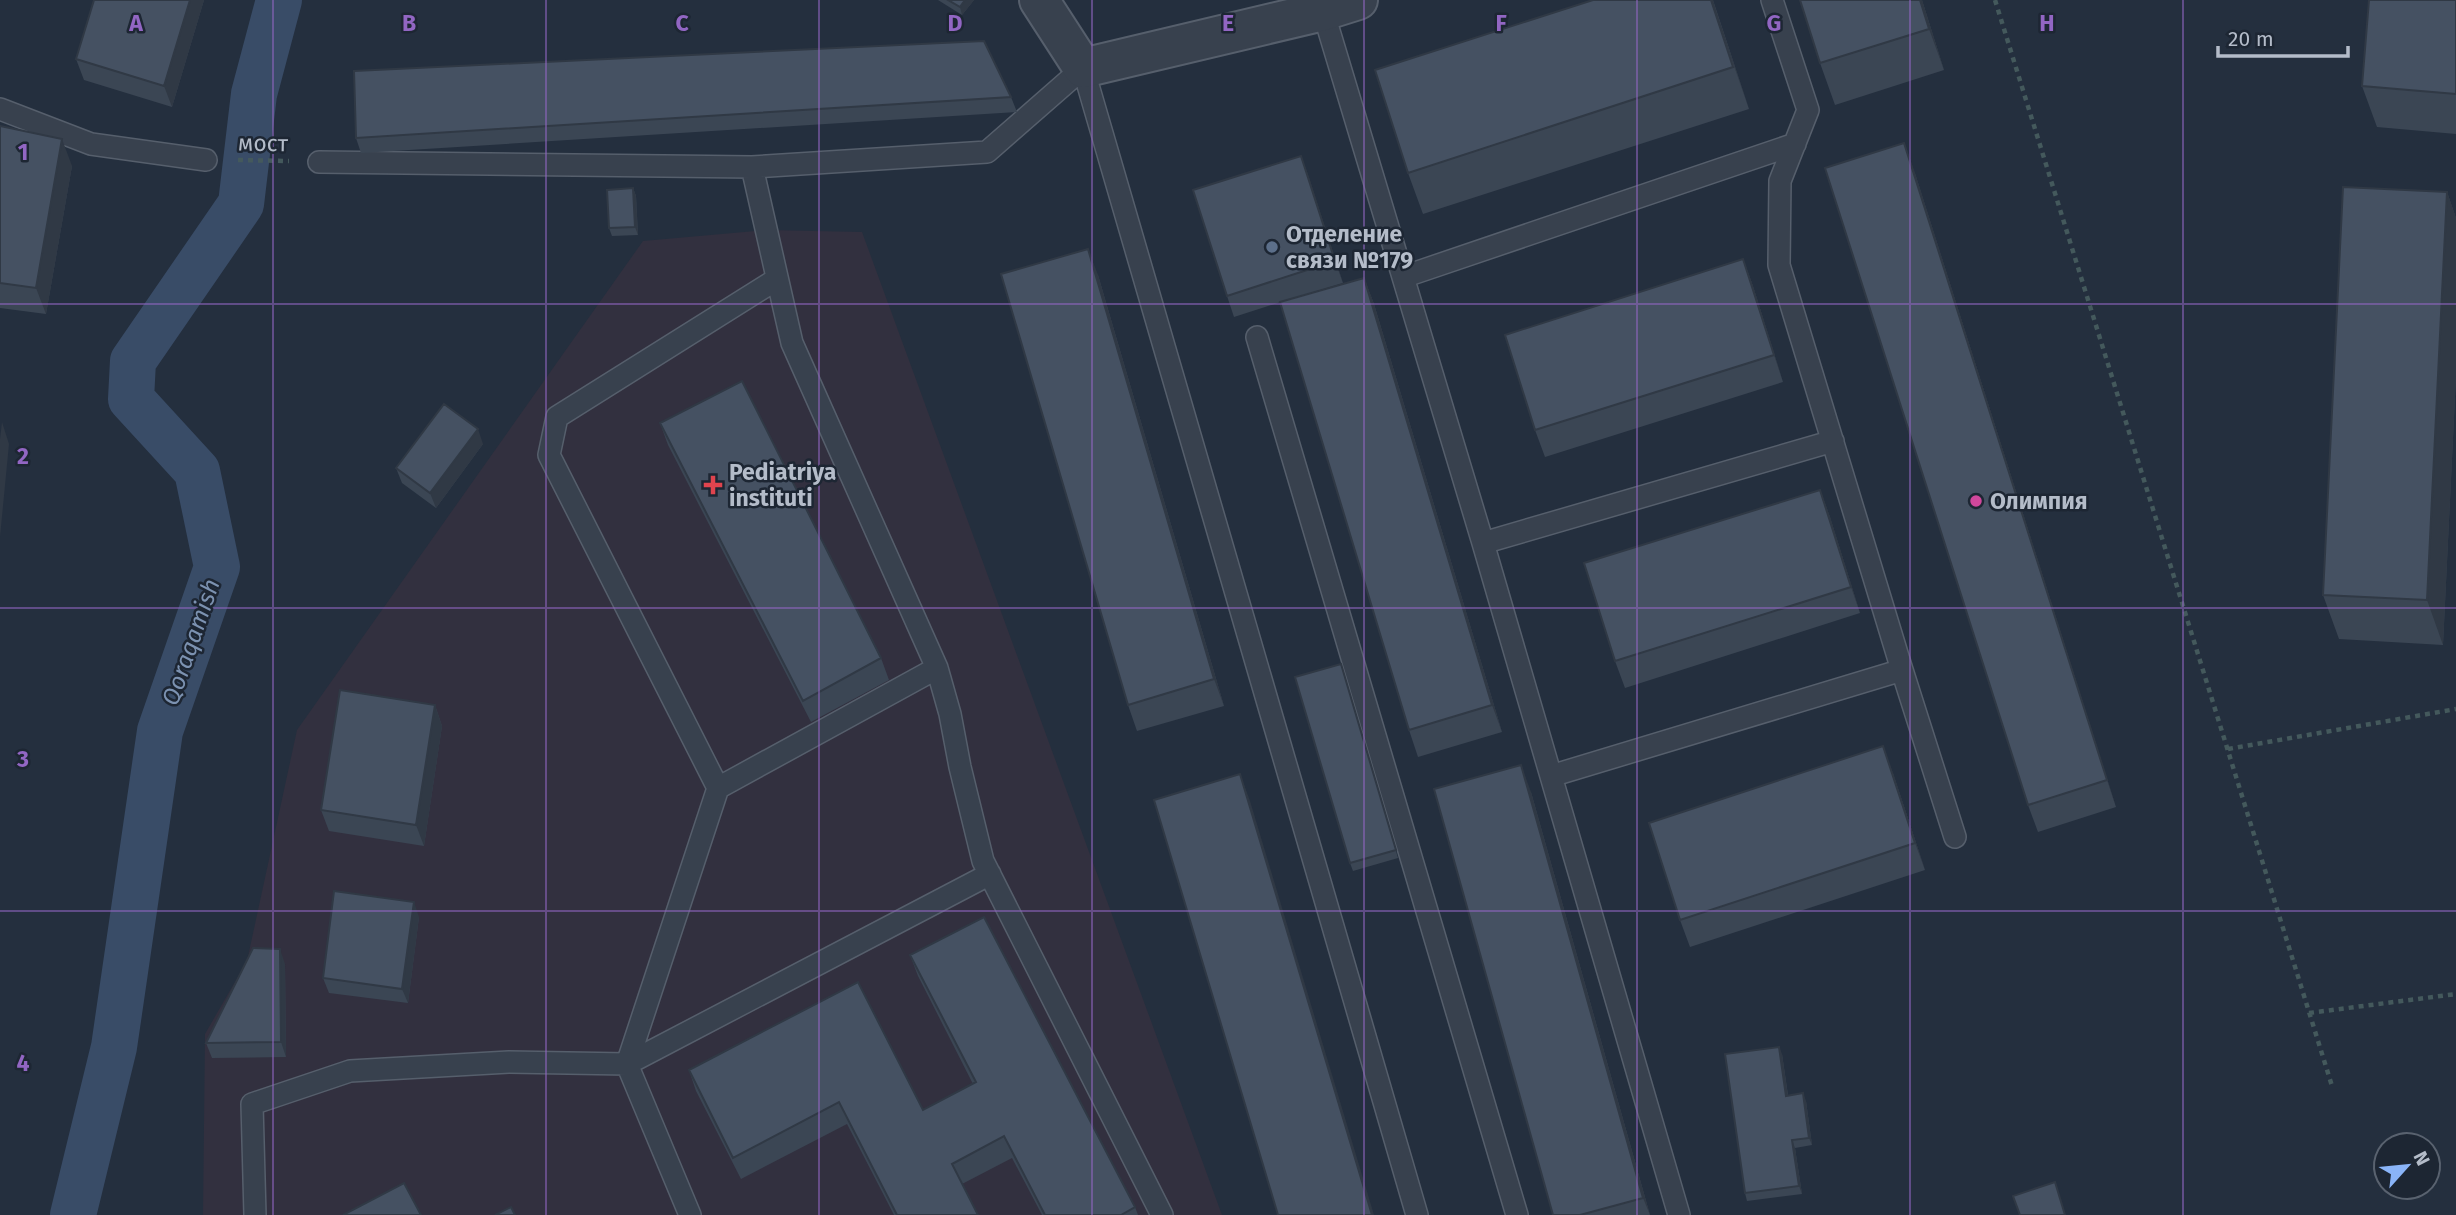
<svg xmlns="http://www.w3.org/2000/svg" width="2456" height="1215" viewBox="0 0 2456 1215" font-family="'Fira Sans',sans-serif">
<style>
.medical{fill:#32303f}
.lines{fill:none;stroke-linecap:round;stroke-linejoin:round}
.canal{stroke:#394c67;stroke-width:46}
.service-casing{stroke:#565f6c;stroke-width:24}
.minor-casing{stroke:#565f6c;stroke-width:42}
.path{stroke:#44595c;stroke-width:4.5;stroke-dasharray:5 5;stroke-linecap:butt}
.service{stroke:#38414e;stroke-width:21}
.minor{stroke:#38414e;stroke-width:38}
.wall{fill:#3b4654}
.shaded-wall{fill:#303945}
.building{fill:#455162;stroke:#303945;stroke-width:2}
.grid{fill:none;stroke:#9266c3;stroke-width:2;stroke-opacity:0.55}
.service-dot{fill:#5c6f8a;stroke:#1d2633;stroke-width:2.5}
.health-dot{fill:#e0444e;stroke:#1d2633;stroke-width:2.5}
.hotel-dot{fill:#d1479c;stroke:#1d2633;stroke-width:2.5}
.labels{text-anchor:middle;stroke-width:5;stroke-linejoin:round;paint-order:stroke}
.street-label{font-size:23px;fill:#b4bcc9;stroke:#1d2633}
.poi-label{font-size:23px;font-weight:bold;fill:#b4bcc9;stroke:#1d2633;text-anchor:start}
.water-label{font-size:24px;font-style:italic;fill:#7c92b1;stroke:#1d2633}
.grid-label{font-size:23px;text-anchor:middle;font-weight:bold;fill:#9266c3;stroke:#1d2633;stroke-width:5;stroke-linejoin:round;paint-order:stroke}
</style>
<rect width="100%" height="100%" fill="#242f3e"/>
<path class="medical" d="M766,230l96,2 360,983h-1019l2,-181 42,-73 50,-231 346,-489z"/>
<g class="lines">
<path class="canal" d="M73,1215l41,-168 46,-316 57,-164 -20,-96 -66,-72 2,-38 108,-157 13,-110 25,-94"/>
<defs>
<path id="service" d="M1772,0l36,110 -28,71 -1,84 123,405
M1323,11l160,532 196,672
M0,109l91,35 115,16
M319,162l433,5 235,-15 96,-84 334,1147
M752,167l40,176 145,325 13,46 10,53 23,94 179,354
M1403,277l392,-133
M1257,337l260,878
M1483,543l350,-102
M1551,776l351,-106 53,167
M718,788l219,-120
M255,1215l-3,-111 98,-33 159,-9 118,2 363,-190
M690,1215l-63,-151 91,-276 -169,-333 8,-38 220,-138"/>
<path id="minor" d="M1039,0l44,68 240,-57 35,-11"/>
</defs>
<use href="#service" class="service-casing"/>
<use href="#minor" class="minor-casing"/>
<path class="path" d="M1995,0l337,1086
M238,160l51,1
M2228,749l228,-40
M2309,1013l147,-19"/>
<use href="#service" class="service"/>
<use href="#minor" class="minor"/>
</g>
<path class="wall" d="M94,0h110l-32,107 -88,-27 -8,-21z
M938,0h36l-12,15z
M1713,0l36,109 -326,105 -15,-41z
M1800,0h122l22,70 -109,35 -15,-42z
M2456,0v134l-79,-7 -15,-41z
M1011,97l6,15 -656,41 -5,-15z
M0,126l72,40 -26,148 -46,-6z
M1301,156l42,127 -49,15 70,-20 10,26 128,428 -84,25 -9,-27 -128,-428 -47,15 -7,-21z
M1914,170l202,637 -78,25 -10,-27z
M633,188l3,8 2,39 -26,1 -3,-8z
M2447,192l9,26v158l-13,269 -104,-6 -16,-44z
M1743,259l10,27 30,96 -238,75 -10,-27z
M1098,275l126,431 -87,25 -9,-26z
M660,423l221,235 8,22 -78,42 -143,-277z
M483,444l-47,64 -34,-25 -6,-15z
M1820,490l10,27 30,96 -235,75 -10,-27z
M1341,664l57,194 -45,13 -3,-8z
M435,705l7,21 -18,120 -95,-15 -8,-21z
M1893,773l32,97 -235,77 -10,-27z
M1531,792l119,423h-97z
M419,917l-11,86 -79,-10 -6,-15z
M910,955l225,252 3,8h-96l-30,-57 -50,26 16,31h-84l-47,-91 -106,55 -45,-88 -7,-21 234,40 50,-26 -55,-108z
M285,964l1,93 -74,1 -6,-15z
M1782,1054l6,41 18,6 6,44 -17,3 7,46 -55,7 -2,-8z"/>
<path class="shaded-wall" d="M190,0h14l-32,107 -8,-21z
M965,0h9l-12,15 -2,-8z
M1711,0h2l2,7 34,102z
M1920,0h2l22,70 -15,-41z
M62,139l10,27 -26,148 -10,-26z
M1904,143l10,27 202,637 -9,-27z
M1301,156l8,21 34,106 -8,-22z
M633,188l3,8 2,39 -3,-8z
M2447,192l9,26v158l-13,269 -16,-45z
M1088,249l10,26 126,431 -10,-27z
M1743,259l10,27 30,96 -9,-27z
M1364,278l10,26 128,428 -10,-27z
M2,422l7,22 -9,93v-98z
M478,429l5,15 -47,64 -6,-15z
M1820,490l10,27 30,96 -9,-26z
M435,705l7,21 -18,120 -8,-21z
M1883,746l10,27 32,97 -10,-27z
M1521,765l10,27 119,423 -7,-17z
M1240,774l10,27 124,414h-2z
M414,902l5,15 -11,86 -6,-14z
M280,949l5,15 1,93 -5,-15z
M1779,1047l3,7 7,49 -3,-7z
M1803,1093l3,8 6,44 -3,-7z
M1792,1140l3,8 7,46 -3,-8z"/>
<path class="building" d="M94,0h96l-26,86 -88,-27z
M948,0h17l-5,7z
M1593,0h118l22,67 -325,106 -33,-103z
M1800,0h120l9,29 -109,34z
M2369,0h87v94l-94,-8z
M984,41l27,56 -655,41 -2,-67z
M0,126l62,13 -26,149 -36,-5z
M1904,143l203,637 -79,25 -203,-637z
M1301,156l34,105 -108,35 -34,-106z
M2343,187l104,5 -20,408 -104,-5z
M633,188l2,39 -26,1 -2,-38z
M1088,249l126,430 -86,26 -127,-431z
M1743,259l31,96 -239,75 -30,-95z
M1364,278l128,427 -83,25 -129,-428z
M742,381l139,277 -78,43 -143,-278z
M444,404l34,25 -48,64 -34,-25z
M1820,490l31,97 -236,74 -31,-98z
M1341,664l55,186 -46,13 -55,-186z
M340,690l95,15 -19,120 -95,-15z
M1883,746l32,97 -235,77 -31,-97z
M1521,765l122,433 -63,17h-27l-119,-426z
M1240,774l132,441h-94l-124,-415z
M334,891l80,11 -12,87 -79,-11z
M984,917l151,290 -14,8h-76l-41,-79 -52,28 26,51h-81l-58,-113 -106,56 -44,-88 169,-88 65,128 53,-28 -66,-127z
M253,948l27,1 1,93 -75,1z
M1779,1047l7,49 17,-3 6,45 -17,2 7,46 -54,7 -20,-139z
M2055,1182l10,33h-45l-7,-19z
M404,1183l17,32h-78z
M511,1207l4,8h-20z"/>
<path class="grid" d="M273,0v1215M546,0v1215M819,0v1215M1092,0v1215M1364,0v1215M1637,0v1215M1910,0v1215M2183,0v1215M0,304h2456M0,608h2456M0,911h2456"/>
<circle class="service-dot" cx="1272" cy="247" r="7"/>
<path class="health-dot" d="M709.5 474.5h7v7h7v7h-7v7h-7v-7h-7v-7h7z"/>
<circle class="hotel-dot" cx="1976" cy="501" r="7"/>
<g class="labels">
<g class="street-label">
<text transform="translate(263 143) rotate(1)" y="8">мост</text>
</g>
<g class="poi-label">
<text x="1286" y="242">Отделение<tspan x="1286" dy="26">связи №179</tspan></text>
<text x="729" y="480">Pediatriya<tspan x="729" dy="26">instituti</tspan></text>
<text x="1990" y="509">Олимпия</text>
</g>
<g class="water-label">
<text transform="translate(191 642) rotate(-71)" y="8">Qoraqamish</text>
</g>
</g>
<g class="grid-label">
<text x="136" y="31">A</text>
<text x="409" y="31">B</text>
<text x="682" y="31">C</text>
<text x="955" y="31">D</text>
<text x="1228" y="31">E</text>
<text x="1501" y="31">F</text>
<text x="1774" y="31">G</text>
<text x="2047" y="31">H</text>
<text x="23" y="160">1</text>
<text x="23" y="464">2</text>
<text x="23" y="767">3</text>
<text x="23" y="1071">4</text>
</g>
<g transform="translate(2407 1166) rotate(63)"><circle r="33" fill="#1d2633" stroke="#59626f" stroke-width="2"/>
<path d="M0-5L12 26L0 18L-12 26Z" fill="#8ab4f8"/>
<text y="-10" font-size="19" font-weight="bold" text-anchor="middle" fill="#b4bcc9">N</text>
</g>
<path d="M2218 46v10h130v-10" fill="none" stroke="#b4bcc9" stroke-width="3.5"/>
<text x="2228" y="46" font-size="21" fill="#b4bcc9" stroke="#1d2633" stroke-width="5" paint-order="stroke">20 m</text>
</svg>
